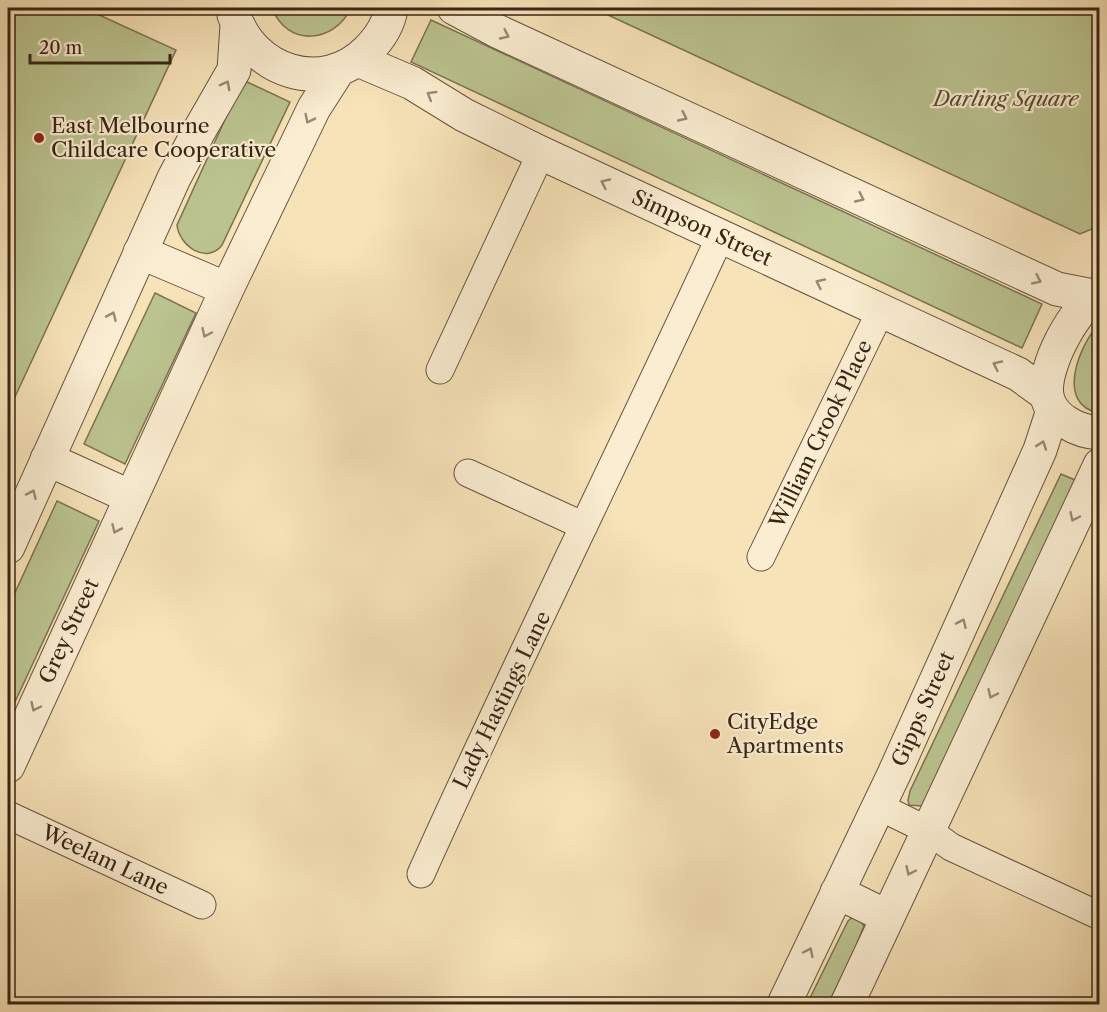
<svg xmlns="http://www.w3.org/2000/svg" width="1107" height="1012" viewBox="0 0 1107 1012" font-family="'Libre Caslon Text',serif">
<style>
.green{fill:#bbc490;stroke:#7a7453;stroke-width:1.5}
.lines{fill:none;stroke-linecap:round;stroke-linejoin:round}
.service-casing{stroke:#68543e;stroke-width:29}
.minor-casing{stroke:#68543e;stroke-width:35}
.service{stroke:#faedd1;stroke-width:27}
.minor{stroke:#faedd1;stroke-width:33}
.oneway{stroke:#998974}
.poi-dot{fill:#8f2418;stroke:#faedd1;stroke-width:2}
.labels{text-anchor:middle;stroke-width:4.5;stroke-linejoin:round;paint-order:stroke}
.park-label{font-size:21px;font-style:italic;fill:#594d34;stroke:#faedd1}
.poi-label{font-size:21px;fill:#382516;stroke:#faedd1;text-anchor:start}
.street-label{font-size:21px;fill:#382516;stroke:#faedd1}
</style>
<rect width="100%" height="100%" fill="#f7e3b8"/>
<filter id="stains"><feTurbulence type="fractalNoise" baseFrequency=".00333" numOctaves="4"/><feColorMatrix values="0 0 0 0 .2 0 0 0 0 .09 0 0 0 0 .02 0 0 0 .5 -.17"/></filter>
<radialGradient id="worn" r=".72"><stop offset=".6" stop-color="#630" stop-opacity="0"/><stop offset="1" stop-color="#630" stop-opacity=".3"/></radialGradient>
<path class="green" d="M8,8h76l92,42 -168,362z
M272,8h79c-17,36 -64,39 -79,0z
M593,8h506v218l-19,8z
M431,20l611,284 -20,44 -611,-286z
M243,80l47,22 -68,143c-15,20 -43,1 -45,-20z
M155,293l41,20 -71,151 -41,-20z
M1099,324v89c-44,-8 -20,-68 0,-89z
M1061,474l14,6 -149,322 -5,4 -12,-1 -1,-5 2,-9z
M57,501l42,20 -91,196v-109z
M853,917l6,2 5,7 -13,32 -23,46h-21l41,-83z"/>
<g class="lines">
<defs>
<path id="service" d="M440,370l101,-217
M468,473l116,53
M761,557l120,-247
M878,806l51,25 22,16 149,69
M8,815l194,90
M421,874c96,-214 201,-424 299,-637"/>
<path id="minor" d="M454,8l43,23 560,258 36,7
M234,15c19,57 88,80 133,36 12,-12 22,-26 24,-43
M358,60l54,23 52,32 77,38 477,221 29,21
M140,252l87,37
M1100,293c-25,13 -58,75 -53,103 4,23 32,36 53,37
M47,459l84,38
M8,547l166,-369 25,-47 35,-61 3,-45
M8,766l219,-477 87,-181 25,-39
M837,892l51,25
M784,1004l110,-230 146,-324 13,-40
M847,1004l253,-539"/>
</defs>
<use href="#service" class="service-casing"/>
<use href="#minor" class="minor-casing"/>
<use href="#service" class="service"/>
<use href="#minor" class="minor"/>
</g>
<defs><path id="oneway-chevron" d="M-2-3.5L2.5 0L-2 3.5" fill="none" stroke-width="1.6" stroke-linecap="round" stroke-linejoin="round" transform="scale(1.5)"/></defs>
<g class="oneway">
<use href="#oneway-chevron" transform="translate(505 35) rotate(25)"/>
<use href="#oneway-chevron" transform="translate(226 85) rotate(-62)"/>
<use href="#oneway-chevron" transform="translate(431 95) rotate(-149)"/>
<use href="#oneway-chevron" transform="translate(683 117) rotate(25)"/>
<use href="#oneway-chevron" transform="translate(309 119) rotate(116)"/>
<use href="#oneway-chevron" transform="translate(605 183) rotate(-155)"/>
<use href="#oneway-chevron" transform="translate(860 198) rotate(25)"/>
<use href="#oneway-chevron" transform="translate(1037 280) rotate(25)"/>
<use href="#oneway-chevron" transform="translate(820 283) rotate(-155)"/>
<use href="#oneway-chevron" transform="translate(112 316) rotate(-66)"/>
<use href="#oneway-chevron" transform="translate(206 333) rotate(115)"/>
<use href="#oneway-chevron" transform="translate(997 365) rotate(-155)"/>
<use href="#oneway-chevron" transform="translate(1042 445) rotate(-71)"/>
<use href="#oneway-chevron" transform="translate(32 494) rotate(-66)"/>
<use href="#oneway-chevron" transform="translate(1074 517) rotate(115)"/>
<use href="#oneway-chevron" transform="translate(116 529) rotate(114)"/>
<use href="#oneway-chevron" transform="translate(962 623) rotate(-66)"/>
<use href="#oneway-chevron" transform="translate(992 694) rotate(115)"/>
<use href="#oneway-chevron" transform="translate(35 707) rotate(115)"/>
<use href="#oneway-chevron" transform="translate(910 871) rotate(115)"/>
<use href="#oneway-chevron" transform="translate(809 952) rotate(-65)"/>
</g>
<g class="poi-dot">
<circle cx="39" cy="138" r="6"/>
<circle cx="715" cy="734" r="6"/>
</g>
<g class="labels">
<g class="park-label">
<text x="1006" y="106">Darling Square</text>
</g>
<g class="poi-label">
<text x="51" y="133">East Melbourne<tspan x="51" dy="24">Childcare Cooperative</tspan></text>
<text x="727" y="729">CityEdge<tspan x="727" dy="24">Apartments</tspan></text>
</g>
<g class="street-label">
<text transform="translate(702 228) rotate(25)" y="7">Simpson Street</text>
<text transform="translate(821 434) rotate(-64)" y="7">William Crook Place</text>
<text transform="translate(69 631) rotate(-65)" y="7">Grey Street</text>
<text transform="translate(502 700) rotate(-64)" y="7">Lady Hastings Lane</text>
<text transform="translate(923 709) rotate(-66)" y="7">Gipps Street</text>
<text transform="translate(105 860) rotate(25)" y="7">Weelam Lane</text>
</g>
</g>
<rect width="1107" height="1012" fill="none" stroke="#f7e3b8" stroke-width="30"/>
<rect x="9" y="9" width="1089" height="994" fill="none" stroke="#382516" stroke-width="3"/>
<rect x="15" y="15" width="1077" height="982" fill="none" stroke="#382516" stroke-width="1.5"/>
<path d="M30 54v9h140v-9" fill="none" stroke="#382516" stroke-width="3"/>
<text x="39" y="54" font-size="18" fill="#382516" stroke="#faedd1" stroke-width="4.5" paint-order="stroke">20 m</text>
<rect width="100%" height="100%" filter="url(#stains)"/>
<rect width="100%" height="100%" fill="url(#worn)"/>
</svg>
